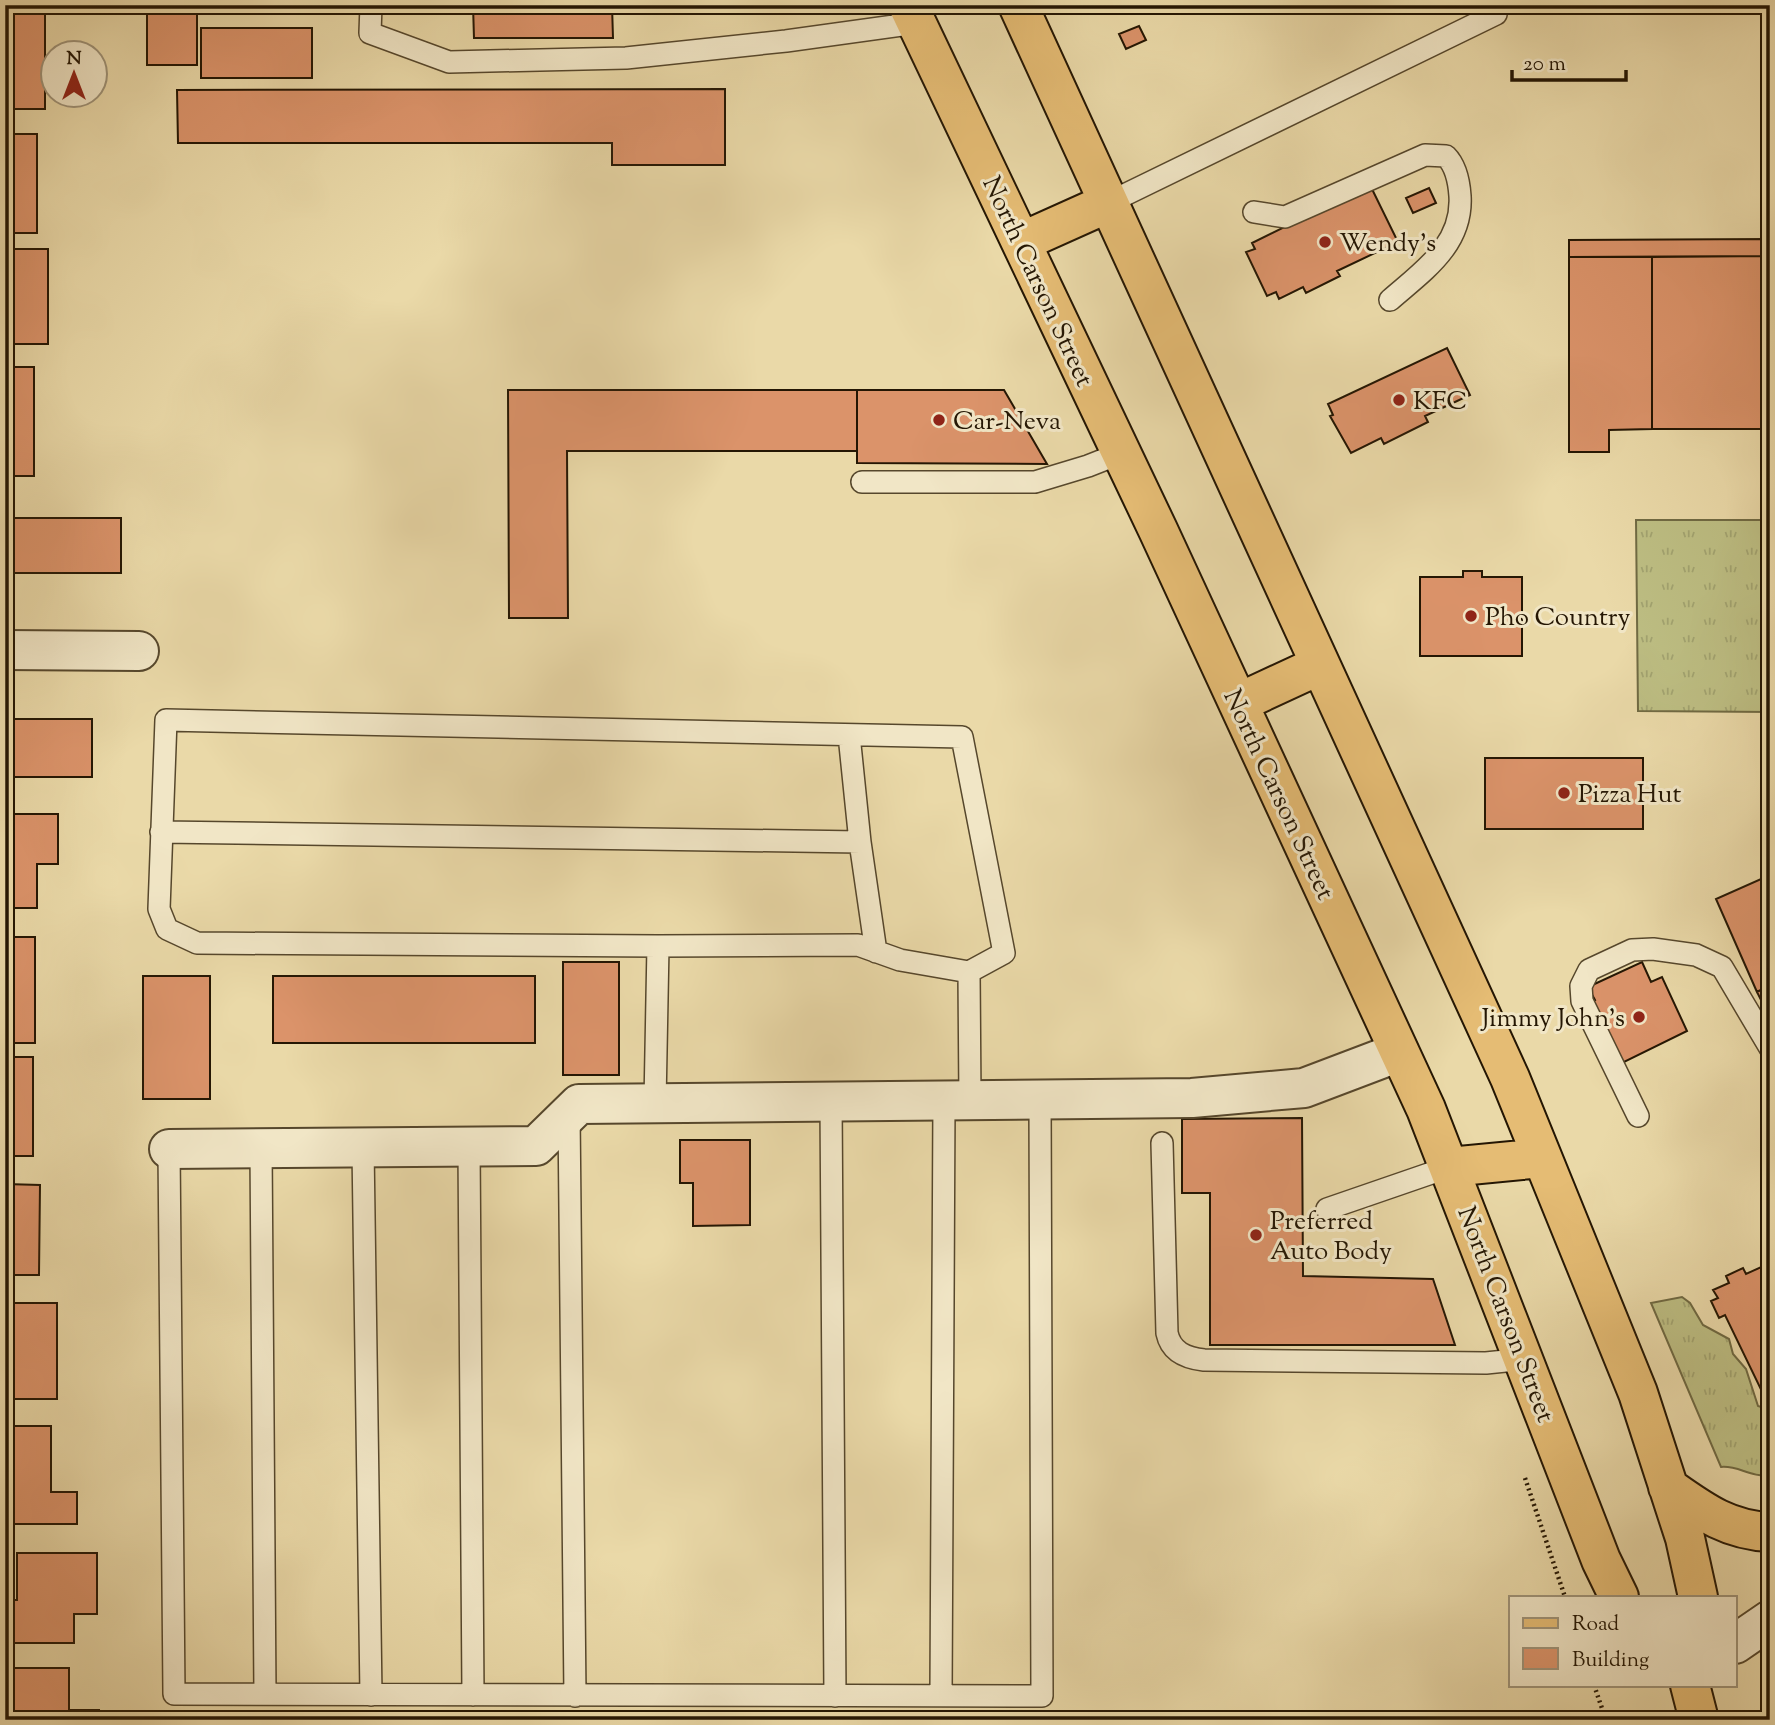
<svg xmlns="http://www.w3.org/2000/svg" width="1775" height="1725" viewBox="0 0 1775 1725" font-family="'Sorts Mill Goudy',serif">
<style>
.grass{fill:url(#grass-tufts);stroke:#706a43;stroke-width:2}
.building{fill:#db936a;stroke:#241603;stroke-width:2}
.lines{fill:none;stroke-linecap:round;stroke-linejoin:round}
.service-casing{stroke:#56472c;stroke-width:24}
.minor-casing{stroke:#56472c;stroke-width:42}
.tertiary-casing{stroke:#56472c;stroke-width:42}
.primary-casing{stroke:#241603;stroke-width:42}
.path{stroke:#241603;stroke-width:4.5;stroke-dasharray:2 3.5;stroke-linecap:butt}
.service{stroke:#f1e6c6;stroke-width:21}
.minor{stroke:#f1e6c6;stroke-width:38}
.tertiary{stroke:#f1e6c6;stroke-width:38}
.primary{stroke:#e5bc74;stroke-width:38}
.poi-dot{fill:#8f2418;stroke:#f1e6c6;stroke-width:2.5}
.labels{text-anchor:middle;stroke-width:6;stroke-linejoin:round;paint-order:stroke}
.poi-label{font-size:26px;fill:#241603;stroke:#f1e6c6;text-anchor:start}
.street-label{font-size:26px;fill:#241603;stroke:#f1e6c6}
</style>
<defs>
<pattern id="grass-tufts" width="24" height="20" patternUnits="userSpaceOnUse" patternTransform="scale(1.75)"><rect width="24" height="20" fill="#bdbe83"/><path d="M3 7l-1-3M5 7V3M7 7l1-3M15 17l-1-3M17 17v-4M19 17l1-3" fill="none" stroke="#a2a370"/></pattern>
</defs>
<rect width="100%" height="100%" fill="#ead9a8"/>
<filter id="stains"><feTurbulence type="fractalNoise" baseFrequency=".00286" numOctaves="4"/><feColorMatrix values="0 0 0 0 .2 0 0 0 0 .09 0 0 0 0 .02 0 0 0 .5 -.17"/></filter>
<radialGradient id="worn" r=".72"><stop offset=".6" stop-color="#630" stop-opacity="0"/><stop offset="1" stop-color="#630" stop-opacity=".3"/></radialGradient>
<path class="grass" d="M1636,520h134v192l-132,-1z
M1682,1297l8,6 13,22 26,14 4,15 13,15 12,37 12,4v65c-19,3 -32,-10 -49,-8l-70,-164z"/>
<path class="building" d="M147,5h50v60h-50z
M473,5h139l1,33h-139z
M5,7h40v102h-40z
M1139,26l7,14 -20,9 -7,-15z
M201,28h111v50h-111z
M725,89v76h-113v-22h-434l-1,-53z
M5,134h32v99h-32z
M1370,185l28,57 -61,29 3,5 -34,17 -3,-6 -24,12 -3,-7 -9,4 -21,-44 9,-3 -3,-6z
M1429,188l7,15 -23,10 -7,-15z
M1770,239v17l-201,1v-17z
M5,249h43v95h-43z
M1770,256v173h-118v-172z
M1569,257h83v172l-43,1v22h-40z
M1447,348l23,47 -45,21 3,6 -44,22 -3,-6 -30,15 -21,-37 3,-1 -5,-11z
M5,367h29v109h-29z
M508,390h349v61h-290l1,167h-59z
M857,390h147l43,74 -190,-1z
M5,518h116v55h-116z
M1463,571h19v6h40v79h-102v-79h43z
M5,719h87v58h-87z
M1485,758h158v71h-158z
M5,814h53v50h-21v44h-32z
M1770,875v110l-13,7 -41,-93z
M5,937h30v106h-30z
M563,962h56v113h-56z
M1642,962l9,20 11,-5 25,54 -67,33 -29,-62 4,-2 -7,-13z
M143,976h67v123h-67z
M273,976h262v67h-262z
M1770,985v16l-7,3 -6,-12z
M5,1057h28v99h-28z
M1302,1118l1,158 130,3 22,66h-245v-152h-28v-74z
M680,1140h70v85l-57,1v-43h-13z
M5,1184l35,1 -1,90h-34z
M1770,1263v140l-2,1 -43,-89 -6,3 -8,-17 7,-3 -5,-8 16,-7 -3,-7 17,-8 3,6z
M5,1303h52v96h-52z
M5,1426h46v66h26v32h-72z
M17,1553h80v61h-23v29h-69v-43h12z
M5,1668h64v42h30v10h-94z"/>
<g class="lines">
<defs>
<path id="service" d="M371,5l-1,28 79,29 177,-4 160,-17 130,-18
M1108,203l388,-189
M1254,212l31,5 140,-62 21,1c10,10 13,25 14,40 3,49 -37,75 -70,104
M862,482h173l53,-16 33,-13
M161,832l699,10 -11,-107
M860,842l16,110
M658,946l-461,-3 -30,-14 -8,-20 7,-189 796,17 42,216 -35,19
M831,1101l4,595
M655,1103l3,-157 200,-1 42,15 69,12 1,128
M569,1114l6,582
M1638,1116l-56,-115 -1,-15 8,-16 43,-20 21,-1 43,6 26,12 48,81
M1162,1143l5,190c4,19 19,25 37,27l282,3 39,-4
M469,1147l4,548
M261,1148l4,546
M363,1148l8,547
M169,1149l5,545 868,2 -2,-597
M1327,1209l122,-42
M941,1696l3,-595"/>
<path id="minor" d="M5,650l134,1
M169,1149l367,-3 43,-42 613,-6 112,-10 95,-36"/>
<path id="tertiary" d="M1735,1644l35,-24"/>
<path id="primary" d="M908,5l250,525 268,579 175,451 18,37
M1018,5l492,1073 128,315 47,145 13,59
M1021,242l87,-39
M1238,703l82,-38
M1449,1167l93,-9
M1668,1487c34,24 59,43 102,45
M1690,1685l9,35"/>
</defs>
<use href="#service" class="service-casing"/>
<use href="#minor" class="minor-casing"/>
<use href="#tertiary" class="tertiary-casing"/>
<use href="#primary" class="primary-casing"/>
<path class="path" d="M1525,1478l40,119
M1594,1685l12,35"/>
<use href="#service" class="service"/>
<use href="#minor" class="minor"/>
<use href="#tertiary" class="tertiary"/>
<use href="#primary" class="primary"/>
</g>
<g class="poi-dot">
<circle cx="1325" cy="242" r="7"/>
<circle cx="1399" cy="400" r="7"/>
<circle cx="939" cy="420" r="7"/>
<circle cx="1471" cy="616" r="7"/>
<circle cx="1564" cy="793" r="7"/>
<circle cx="1639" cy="1017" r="7"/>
<circle cx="1256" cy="1235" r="7"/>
</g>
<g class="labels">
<g class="poi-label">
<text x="1339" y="251">Wendy's</text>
<text x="1413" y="409">KFC</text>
<text x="953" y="429">Car-Neva</text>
<text x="1485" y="625">Pho Country</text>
<text x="1578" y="802">Pizza Hut</text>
<text x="1625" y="1026" text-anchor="end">Jimmy John's</text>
<text x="1270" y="1229">Preferred<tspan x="1270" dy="30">Auto Body</tspan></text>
</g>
<g class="street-label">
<text transform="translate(1039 281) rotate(65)" y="9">North Carson Street</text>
<text transform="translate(1280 794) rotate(65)" y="9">North Carson Street</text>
<text transform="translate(1507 1314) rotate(69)" y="9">North Carson Street</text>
</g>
</g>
<rect width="1775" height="1725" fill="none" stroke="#ead9a8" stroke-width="28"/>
<rect x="7" y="7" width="1761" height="1711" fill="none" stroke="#241603" stroke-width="3.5"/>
<rect x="14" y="14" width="1747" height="1697" fill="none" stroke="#241603" stroke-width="2"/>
<rect x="1509" y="1596" width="228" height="91" fill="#f1e6c6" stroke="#9f9378" stroke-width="2"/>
<rect x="1523" y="1618" width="35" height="10" fill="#e5bc74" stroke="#9f9378" stroke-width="2"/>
<text x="1572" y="1630" font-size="21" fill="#241603">Road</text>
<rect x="1523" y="1648" width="35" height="21" fill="#db936a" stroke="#9f9378" stroke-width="2"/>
<text x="1572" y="1666" font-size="21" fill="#241603">Building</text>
<g transform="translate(74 74)"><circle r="33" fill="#f1e6c6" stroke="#9f9378" stroke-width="2"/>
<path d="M0-5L12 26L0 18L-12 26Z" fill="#8f2418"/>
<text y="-10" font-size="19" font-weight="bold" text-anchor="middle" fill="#241603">N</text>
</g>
<path d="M1512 70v10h114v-10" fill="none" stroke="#241603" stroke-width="3.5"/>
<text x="1523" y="70" font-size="21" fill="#241603" stroke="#f1e6c6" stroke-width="5" paint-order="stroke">20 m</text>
<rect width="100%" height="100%" filter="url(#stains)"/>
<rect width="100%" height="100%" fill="url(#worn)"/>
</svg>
